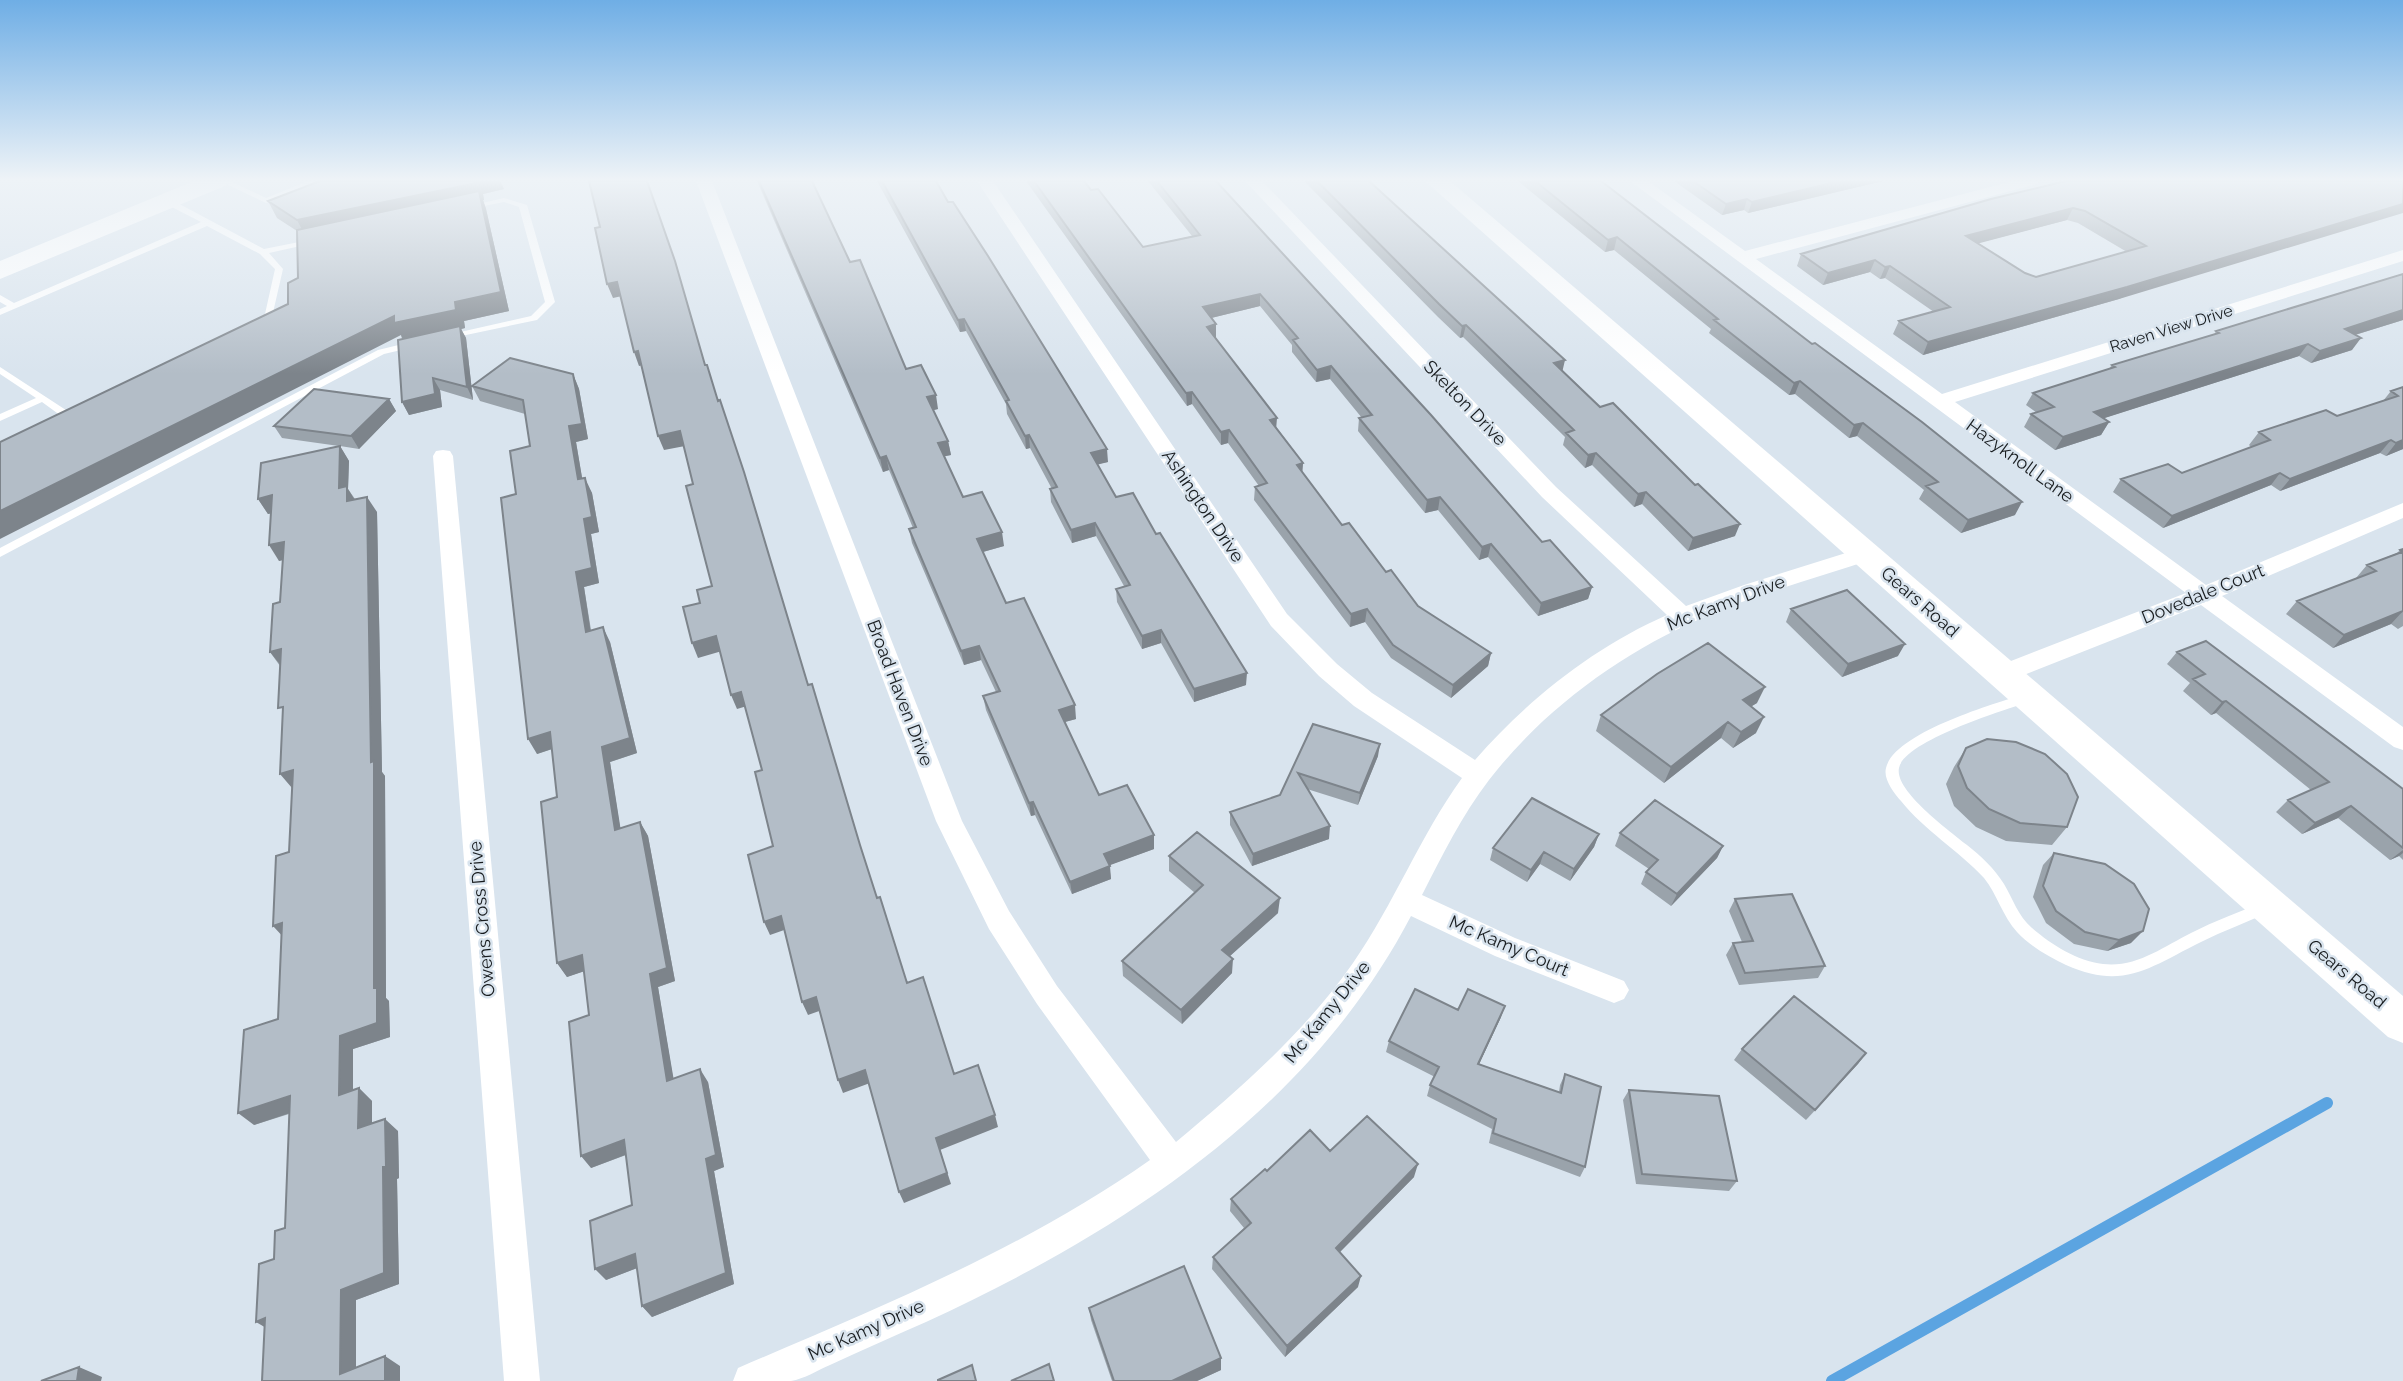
<svg xmlns="http://www.w3.org/2000/svg" width="2403" height="1381" viewBox="0 0 2403 1381" font-family="Raleway,sans-serif">
<style>
.lines{fill:none;stroke-linecap:round;stroke-linejoin:round}
.stream{stroke:#5ba4e1;stroke-width:12}
.lane{fill:#fff;fill-rule:evenodd}
.street{fill:#fff;fill-rule:evenodd}
.secondary{fill:#fff;fill-rule:evenodd}
.primary{fill:#fff;fill-rule:evenodd}
.wall{fill:#9aa3ab;fill-rule:evenodd}
.shaded-wall{fill:#7d848b}
.building{fill:#b3bdc7;stroke:#7d848b;stroke-width:2;fill-rule:evenodd}
.labels{text-anchor:middle;stroke-width:5;stroke-linejoin:round;paint-order:stroke}
.far-street-label{font-size:16px;fill:#181c1f;stroke:#d9e4ee}
.street-label{font-size:18px;fill:#181c1f;stroke:#d9e4ee}
</style>
<rect width="100%" height="100%" fill="#d9e4ee"/>
<g class="lines">
<path class="stream" d="M1832,1381l495,-278"/>
<path class="lane" d="M220,181h10l36,17 42,-17h11l-53,22z
M504,198l23,7 28,97 -18,18 -90,19v-4l84,-19 14,-14 -26,-95 -15,-5 -35,7 -4,-2z
M164,199h6l94,50 50,-10v4l-45,10 14,16 -11,48 -14,7 -5,-3 12,-7 10,-45 -15,-15 -53,-28 -207,89v-6l7,-3 -7,-4v-7l14,8 187,-81 -37,-19z
M415,341l5,3 -2,2 -34,8 -384,203v-9l378,-198z
M0,367l72,47v4h-8l-22,-16 -42,19v-7l36,-16 -36,-24z
M2025,694l4,2 2,3 -2,3c-25,8 -125,39 -130,66 -5,23 52,64 68,77 14,11 27,23 37,39 9,15 14,32 28,44 20,17 45,33 71,36 33,4 60,-17 88,-31 24,-12 49,-22 74,-31l5,2 2,4 -2,4c-23,10 -47,19 -69,30 -51,25 -77,49 -135,23 -17,-8 -36,-19 -49,-33 -14,-15 -20,-38 -33,-54 -26,-28 -60,-48 -83,-77 -7,-8 -18,-22 -15,-33 8,-35 107,-64 139,-74z"/>
<path class="street" d="M696,181h16l250,640 47,90 48,75 119,156c65,-54 129,-110 177,-179 41,-59 67,-127 109,-185l-108,-72 -35,-30 -48,-50 -294,-445h16l294,433 50,50 35,29 103,67c52,-60 119,-113 192,-145l-125,-118 -297,-316h17l294,306 130,119 58,-21 121,-38 8,2 3,5 -3,5c-57,19 -116,35 -171,59 -81,35 -159,92 -213,162 -27,35 -47,76 -67,115l93,43 109,43 5,9 -5,9 -10,4 -10,-4 -109,-43 -84,-40c-102,195 -290,316 -485,406 -32,14 -64,28 -96,43 -12,5 -26,14 -39,16 -18,0 -39,0 -58,0l5,-13c142,-61 285,-119 412,-208l-113,-156 -48,-75 -53,-108z
M1630,181h18l97,70 268,-70h26l-2,3 -281,75 186,135 461,-144v11l-448,141 251,183 197,-82v15l-181,78 181,131v23l-9,-3 -193,-142 -190,75 -9,3 -9,-3 -3,-6 3,-6 193,-75z
M443,450l7,1 3,5 87,925h-36l-71,-925 3,-5z"/>
<path class="secondary" d="M1425,181h25l953,815v47l-15,-6z"/>
<path class="primary" d="M194,181h35l-4,5 -225,93v-18z"/>
</g>
<path class="wall" d="M320,181h180l4,8 -21,5 1,6h-1l3,9 23,102 -45,10 1,7 -4,1 5,9 7,62 -33,-10 2,17 -33,8 -7,-13v-63l-1,-4 -113,-31 10,-26 -1,-47 -20,-13 -9,-17z
M757,181h55l38,81 56,107 32,40 -5,1 15,31 3,14 -7,1 19,41 41,49 -21,6 23,51 70,116 -11,3 34,73 55,54 -45,16 2,14 -39,15 -37,-79 -4,1 -45,-106 -3,-14 13,-4 -15,-32 -17,5 -52,-122 -3,-14 4,-1 -24,-58 -6,2z
M877,181h59l172,281 -11,2 19,33 130,188 -52,17 -33,-59 -19,6 -25,-47 -1,-13 8,-3 -28,-50 -24,7 -21,-41 -1,-13h2l-22,-41 -4,1 -19,-35 -1,-10 -40,-73 -6,1z
M1026,181h58l7,9 52,57 49,-11 -44,-55h68l326,361 50,45 -4,12 -50,17 -50,-59 -9,3 -41,-50 -13,3 -67,-82 1,-13h3l-32,-39 -14,3 -24,-30v-7l-32,-39 -49,12 5,19h-1l62,91 26,35 -1,9 40,53 76,81 73,47 -3,13 -37,32 -60,-40 -26,-36 -15,5 -96,-127 1,-13 4,-1 -31,-43 -7,2 -29,-41 -5,2z
M1304,181h65l194,190 172,165 -47,15 -46,-47 -8,3 -42,-42 -7,3 -22,-23 2,-8 -102,-100 -3,1 -22,-21z
M1518,181h83l414,334 -54,18 -42,-34 5,-9 -67,-54 -8,2 -54,-44 -6,1 -80,-62 2,-4 -97,-79 -9,2z
M1674,181h209l-135,32 -4,-3 -22,5z
M2403,181l-284,118 -196,56 -30,-21 6,-13 35,-9 -49,-34 -5,1 -10,-7 -47,13 -26,-19 4,-12 190,-55zM2067,220l11,3 49,29 -91,25 -11,-4 -47,-30z
M2403,274v46l-48,15 -3,15 -41,13 -12,-7 -195,62 5,4 -8,13 -46,15 -31,-23 7,-13 6,-1 -11,-8 7,-12 76,-24 3,-4 102,-30 2,-4z
M573,374l6,15 9,50 -12,3 6,36 10,15 7,39 -8,2 8,49 -15,4 7,43 19,12 27,111 -27,9 10,66 20,-6 8,14 27,145 -17,6 15,91 35,4 16,85 -10,4 20,113 -82,33 -10,-11 -5,-38 -31,12 26,-75 -6,-50 -35,13 -2,-153 -5,-44 -17,6 -10,-14v-166l-5,-48 -15,5 -21,-260 14,-48 -5,-32 -45,-13 -8,-15z
M2403,387v62l-17,7 -6,-3 -100,38 -9,-6 -108,43 -50,-36 8,-13 61,-6 69,-26 -2,-2 10,-13 78,-16 46,-15 8,-10z
M389,399l7,12 -37,38 -19,-3 9,15 -1,28 7,10 22,13 5,260 3,4 1,222 3,3 1,36 -37,12v41l6,-2 13,13v22l26,8 1,47 -2,1 2,105 -43,16v68l44,-2v15h-138l12,-122 11,-31 4,-114 -35,11 24,-106 11,-167 3,-64 -9,-73 -3,-49 -10,-14 10,-50 3,-42 -4,1 -8,-48 -3,1 -10,-15 81,-53 -57,-8 -8,-12z
M2403,549v77l-5,3 -7,-5 -58,24 -47,-34 11,-13 60,-23h-1l11,-13 30,-12 3,-3z
M1791,609l107,47 -56,21 -56,-55z
M2177,652l226,137v71l-4,-4 -9,4 -52,-42 -36,16 -26,-22 12,-12 23,-10 -95,-77 -5,2 -28,-24 7,-8 -23,-19z
M1757,703l-6,3 5,27 -23,15 -12,-10 -57,45 -68,-52 5,-16z
M1313,724l65,32 -20,49 -51,-16 22,50 -77,27 -22,-41v-13l50,-17z
M1966,748l101,79 -15,18 -46,-4 -30,-14 -22,-21 -8,-22 8,-17z
M1620,833l103,13 -6,12 -46,48 -30,-22 5,-12 3,-3 -34,-23z
M1599,834l-5,13 -24,34 -30,-17 -13,18 -37,-22 3,-12z
M2054,853l77,90 -24,8 -33,-7 -28,-21 -13,-26 10,-32z
M1169,856l109,57 -48,43 2,17 -50,51 -59,-48 -1,-15 73,-68 -26,-22z
M1735,899l90,67 -7,12 -79,7 -13,-30 7,-12 9,-1 -13,-31z
M1458,1010l43,7 -22,47 80,28 1,-7 5,-11 20,93 -5,10 -91,-34 3,-14 -65,-33 3,-11 5,-8 -49,-25 3,-11z
M1742,1049l124,4 -60,67 -72,-60z
M1629,1090l108,91 -8,10 -93,-7 -13,-84z
M1267,1171l147,6 -74,75 18,35 -73,70 -73,-88 1,-12 31,-29 -14,-17 1,-12z
M1089,1308l132,62 -24,11h-85l-21,-61z"/>
<path class="shaded-wall" d="M477,181h23l4,8 -21,5 1,6h-1l3,9 23,102 -45,10 1,7 -4,1 5,9 7,62 -6,-13 -63,-45 -3,-7 -401,204v-28l394,-195 61,-14 -149,-65 -9,-17z
M1840,181h43l-135,32 4,-11z
M1747,199l-3,11 -22,5 4,-11z
M2403,204v9l-284,86 -196,56 5,-13z
M2073,208l-6,12 -106,28 5,-12z
M1617,237l-3,13 -9,2 3,-12z
M1875,260l-5,12 -47,13 5,-12z
M1890,266l-5,12 -5,1 5,-12z
M617,282l5,14 -9,2 -6,-14z
M1260,294v12l-57,14v-13z
M2403,310v10l-68,21 10,-12z
M964,319l2,12 -6,1 -2,-12z
M1216,324v13l-9,2v-12z
M1466,325l-3,12 -3,1 2,-12z
M2361,338l-9,12 -41,13 9,-12z
M2308,344l-9,12 -213,68 8,-12z
M638,351l5,14 -4,1 -5,-14z
M1565,360l-3,13 -8,-10z
M1331,366l-1,13 -14,3 1,-12z
M573,374l6,15 9,50 -12,3 9,53 -7,-16 -9,-53z
M433,378l7,12 2,17 -33,8 -7,-13z
M1800,381l-5,13 -6,1 5,-12z
M1192,392v12l-5,2 -1,-13z
M936,395l2,14 -8,2 -3,-14z
M389,399l7,12 -37,38 -8,-13z
M1277,418l-1,12 -6,-10z
M2109,422l-8,13 -46,15 8,-13z
M1863,423l-6,13 -8,2 5,-13z
M1229,430l-1,13 -7,2v-13z
M680,431l5,15 -21,4 -6,-14z
M1029,435l1,13 -4,1 -1,-13z
M2391,440l-11,13 -100,38 10,-12z
M2403,440v9l-17,7 10,-13z
M948,441l3,14 -10,2 -3,-14z
M340,446l9,15 -1,28 8,13v15l-17,-29z
M1107,449l1,13 -16,4 -1,-13z
M1596,453l-4,12 -7,3 3,-13z
M886,456l3,14 -6,2 -3,-14z
M1303,463l-1,13 -5,-11z
M2280,473l-9,12 -108,43 9,-12z
M585,478l7,15 7,39 -8,2 8,49 -15,4 9,60 -7,-15 -10,-60z
M1646,492l-4,12 -8,3 4,-13z
M272,495l10,16 -14,3 -10,-15z
M367,497l10,15 5,260 3,4 1,222 3,3 1,36 -37,12v58l-14,-12 1,-59 31,-274z
M1440,497l-2,13 -13,3 2,-13z
M2022,502l-7,13 -54,18 7,-13z
M1095,523l1,13 -24,7 -1,-13z
M1740,524l-5,12 -47,15 5,-13z
M1002,532l2,14 -25,7 -2,-14z
M284,542l10,15 -15,4 -10,-16z
M1491,544l-3,13 -9,3 3,-13z
M1592,587l-4,12 -50,17 3,-13z
M1367,609l-2,13 -15,5 1,-13z
M2403,611l-12,13 -58,24 11,-13z
M603,627l7,15 27,111 -27,9 13,82 -8,-14 -13,-83z
M1161,630v13l-19,6v-13z
M716,636l6,15 -24,7 -6,-15z
M1905,644l-7,12 -56,21 6,-13z
M979,646l2,14 -17,5 -3,-14z
M281,649l1,18 -12,-15z
M1491,653l-3,13 -37,32 2,-13z
M1247,673l-1,12 -52,17v-13z
M1765,687l-8,16 -21,13 7,-16z
M741,692l6,14 -10,3 -6,-14z
M2226,701l-10,12 -5,2 11,-13z
M1075,705l1,14 -15,4 -2,-13z
M1764,717l-8,16 -23,15 8,-16z
M1728,722l-7,16 -57,45 7,-16z
M550,732l8,15 -21,7 -9,-15z
M1380,744l-2,12 -20,49 2,-12z
M293,770l-1,18 -12,-14z
M1033,802l2,13 -4,1 -2,-13z
M2351,806l-13,12 -36,16 13,-11z
M640,822l8,14 27,145 -17,6 18,106 -9,-12 -17,-107z
M1330,826l-1,13 -77,27 1,-12z
M1599,834l-5,13 -24,34 4,-12z
M1154,835v14l-49,18 -1,-13z
M1723,846l-6,12 -46,48 6,-12z
M2403,850v3l-4,3 -9,4z
M1544,852l-4,12 -13,18 4,-12z
M1110,866l1,13 -39,15 -2,-12z
M1280,898l-2,15 -57,51 1,-14z
M781,916l6,13 -17,6 -6,-13z
M282,923l4,17 -13,-14z
M2143,931l-12,12 -24,8 12,-11z
M582,955l9,14 -24,8 -10,-14z
M1233,959l-1,14 -50,51 -1,-14z
M816,997l6,13 -14,5 -6,-13z
M1505,1006l-4,11 -27,58 4,-11z
M1866,1053l-8,11 -52,56 9,-10z
M700,1069l8,13 16,85 -10,4 20,113 -82,33 -10,-11 64,-147z
M865,1070l5,13 -27,10 -5,-13z
M359,1088l13,13v39l-14,-12z
M290,1096l15,12 -51,17 -16,-12z
M995,1115l3,12 -58,23 11,34 -47,19 -5,-11 37,-54z
M385,1119l13,12 1,47 -2,1 2,105 -43,16v81l-16,-7 1,-84 42,-123z
M624,1140l9,12 -42,16 -10,-12z
M1418,1164l-4,13 -81,82 3,-11z
M635,1254l10,11 -39,15 -11,-11z
M1361,1276l-3,11 -73,70 2,-11z
M265,1318l8,14 -17,-10z
M385,1356l15,10v15h-15z
M1221,1358v12l-24,11h-25z
M79,1367l23,10 -1,4h-24z"/>
<path class="building" d="M320,181h157v2l-180,37 -29,-19z
M589,181h58l28,80 30,104h2l11,36 2,-1 24,72 64,213 4,-1 48,161 17,53 3,-1 27,86 16,-6 31,97 24,-9 17,50 -59,23 11,35 -48,19 -34,-122 -27,10 -22,-83 -14,5 -21,-86 -17,6 -16,-67 25,-9 -18,-74 7,-2 -21,-78 -10,3 -15,-59 -24,7 -9,-36 17,-4 -3,-13 15,-4 -26,-100 7,-2 -13,-53 -22,5 -20,-85 -4,1 -17,-70 -10,2 -12,-56 5,-1z
M759,181h53l38,81 10,-2 46,109 15,-4 15,30 -9,2 21,44 -10,2 25,54 19,-5 20,40 -25,7 29,64 18,-5 51,107 -16,5 40,85 28,-10 27,50 -50,19 6,12 -40,16 -37,-80 -4,1 -46,-107 17,-5 -21,-45 -18,5 -52,-122 7,-2 -30,-71 -6,2z
M882,181h54l12,21h5l35,54 119,193 -16,4 25,44 17,-4 23,41 4,-1 87,140 -53,16 -33,-59 -19,6 -26,-47 14,-4 -35,-62 -24,7 -21,-41 7,-2 -28,-52 -4,1 -19,-35 3,-1 -45,-81 -6,1z
M1034,181h50l7,9 7,-1 45,58 57,-12 -43,-54h59l215,234 111,127 8,-2 42,47 -51,16 -50,-59 -9,3 -42,-50 -13,3 -68,-82 13,-3 -41,-49 -14,4 -24,-30 5,-2 -38,-44 -57,13 13,17 -9,3 70,91 -7,2 33,43 -6,2 45,60 7,-2 37,49 5,-2 27,36 73,47 -38,32 -60,-40 -26,-36 -16,5 -96,-127 12,-4 -38,-53 -8,2 -29,-40 -6,1z
M1317,181h52l196,179 -11,3 46,44 13,-4 82,82 3,-1 42,40 -47,14 -47,-46 -8,2 -42,-41 -8,2 -22,-22 8,-3 -108,-105 -4,1 -23,-22z
M1535,181h66l211,163 3,-1 107,79 100,80 -54,18 -42,-34 12,-4 -75,-59 -9,2 -54,-44 -6,2 -80,-63 4,-1 -101,-82 -9,3z
M1693,181h147l-88,21 -5,-3 -21,5z
M2066,181h337v23l-276,83 -199,55 -29,-21 51,-14 -60,-41 -5,1 -10,-7 -47,13 -27,-19 190,-55zM2073,208l12,3 61,35 -110,31 -11,-4 -59,-37z
M479,191l22,101 -46,10 1,8 -62,13v-7l-394,195v-69l288,-138v-21l10,-5 -1,-48z
M2403,274v36l-58,19 16,9 -41,13 -12,-7 -214,68 15,10 -46,15 -32,-23 23,-7 -21,-14 82,-26 -3,-2 107,-32 -3,-2z
M460,326l7,61 -34,-9 2,16 -33,8 -4,-62z
M510,358l63,16 9,50 -13,2 9,53 7,-1 7,39 -8,2 8,49 -16,4 10,60 17,-5 27,111 -28,9 13,83 25,-8 27,146 -17,6 17,107 33,-12 16,86 -10,4 20,114 -84,33 -7,-52 -40,15 -5,-48 42,-16 -8,-65 -43,16 -12,-134 20,-7 -7,-60 -25,8 -16,-161 16,-5 -7,-65 -22,7 -27,-241 15,-4 -6,-43 20,-5 -7,-46 -51,-14z
M2403,387v53l-7,3 -5,-3 -101,39 -10,-6 -108,43 -51,-37 47,-15 14,9 88,-33 -11,-8 67,-22 11,6 61,-20 -7,-5z
M314,389l75,10 -38,37 -77,-10z
M340,446l-1,42 8,-2v15l20,-4 4,265 3,-1v227h3v35l-37,13 -1,59 20,-7 -1,40 27,-9 1,48h-3l1,106 -43,17 -1,84 45,-18v25h-123l3,-63 -9,4 3,-58 15,-5 1,-28 10,-3 5,-132 -52,17 6,-83 34,-11 4,-96 -9,3 3,-70 13,-4 4,-82 -13,4 3,-67 -5,1 3,-59 -11,3 3,-48 7,-2 4,-60 -15,3 3,-50 -14,4 3,-36z
M2403,549v62l-59,24 -47,-34 79,-30 -9,-6 35,-13 -2,-2z
M1847,590l58,54 -57,20 -57,-55z
M2206,641l197,148v59l-52,-42 -36,17 -27,-23 41,-18 -103,-81 -4,1 -29,-23 12,-5 -28,-22z
M1708,643l57,44 -22,13 21,17 -23,15 -13,-10 -57,45 -70,-52 56,-41z
M1313,724l67,20 -20,49 -62,-20 32,53 -77,28 -23,-42 50,-17z
M1987,739l29,3 29,12 22,20 11,23 -11,30 -47,-4 -31,-14 -22,-21 -9,-22 8,-18z
M1532,798l67,36 -25,35 -30,-17 -13,18 -38,-22z
M1655,800l68,46 -46,48 -31,-22 12,-12 -38,-27z
M1197,832l83,66 -58,52 11,9 -52,51 -59,-49 81,-76 -34,-29z
M2054,853l51,11 29,20 15,25 -6,22 -24,9 -34,-8 -29,-21 -13,-25z
M1792,894l33,72 -80,7 -12,-30 20,-2 -18,-42z
M1415,989l43,21 10,-21 37,17 -27,58 83,29 4,-19 36,13 -16,80 -92,-34 3,-14 -66,-34 9,-18 -50,-26z
M1794,996l72,57 -51,57 -73,-61z
M1629,1090l90,6 18,85 -95,-7z
M1367,1116l51,48 -82,84 25,28 -74,70 -74,-89 38,-34 -20,-24 34,-30 2,2 43,-41 20,21z
M1184,1266l37,92 -49,23h-58l-25,-73z
M1049,1364l5,17h-43z
M972,1365l4,16h-38v-1z
M79,1367l-2,14h-36z"/>
<linearGradient id="sky" x2="0" y2="1"><stop stop-color="#6faee5"/><stop offset="0.48" stop-color="#eef3f7"/><stop offset="1" stop-color="#eef3f7" stop-opacity="0"/></linearGradient>
<rect width="2403" height="374" fill="url(#sky)"/>
<g class="labels">
<g class="far-street-label">
<text transform="translate(2171 328) rotate(-17)" y="6">Raven View Drive</text>
</g>
<g class="street-label">
<text transform="translate(1465 403) rotate(46)" y="6">Skelton Drive</text>
<text transform="translate(2020 461) rotate(36)" y="6">Hazyknoll Lane</text>
<text transform="translate(1203 506) rotate(56)" y="6">Ashington Drive</text>
<text transform="translate(2203 594) rotate(-22)" y="6">Dovedale Court</text>
<text transform="translate(1920 602) rotate(41)" y="6">Gears Road</text>
<text transform="translate(1726 603) rotate(-21)" y="6">Mc Kamy Drive</text>
<text transform="translate(900 693) rotate(69)" y="6">Broad Haven Drive</text>
<text transform="translate(482 919) rotate(-95)" y="6">Owens Cross Drive</text>
<text transform="translate(1509 946) rotate(23)" y="6">Mc Kamy Court</text>
<text transform="translate(2347 974) rotate(40)" y="6">Gears Road</text>
<text transform="translate(1327 1012) rotate(-51)" y="6">Mc Kamy Drive</text>
<text transform="translate(866 1330) rotate(-24)" y="6">Mc Kamy Drive</text>
</g>
</g>
</svg>
